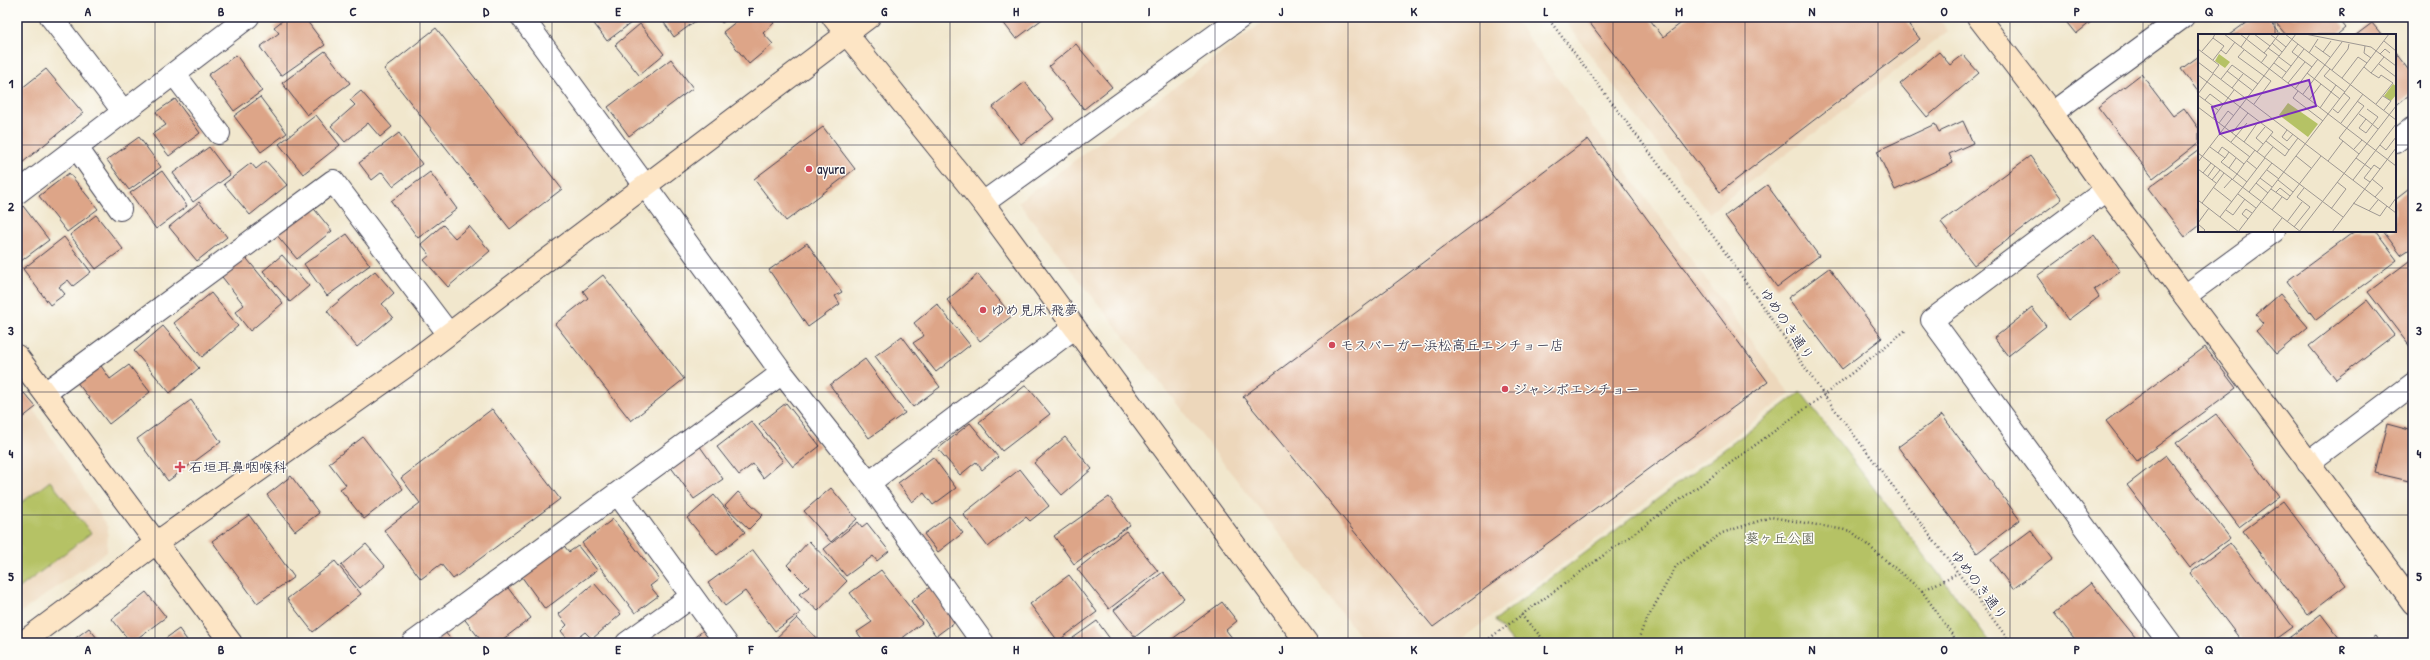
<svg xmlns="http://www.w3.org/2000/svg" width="2430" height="660" viewBox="0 0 2430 660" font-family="'Patrick Hand','Klee One',sans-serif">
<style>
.built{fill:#edd7bb}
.green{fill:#b5c265;stroke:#6c7250}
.building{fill:#dda588}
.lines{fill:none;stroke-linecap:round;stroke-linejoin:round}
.street-casing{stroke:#414051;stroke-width:24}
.secondary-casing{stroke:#414051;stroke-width:24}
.path{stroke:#414051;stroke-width:2.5;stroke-dasharray:1 3;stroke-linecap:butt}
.street{stroke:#fff;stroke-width:22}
.secondary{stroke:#fde5c5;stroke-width:22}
.grid{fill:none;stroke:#22223b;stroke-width:1;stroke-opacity:0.55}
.poi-dot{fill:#d1495b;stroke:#fdfcf7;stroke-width:1.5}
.labels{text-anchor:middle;stroke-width:3;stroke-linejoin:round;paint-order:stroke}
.poi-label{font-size:14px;fill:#22223b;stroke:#fdfcf7;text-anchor:start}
.street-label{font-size:14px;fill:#22223b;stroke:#fdfcf7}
.park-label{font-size:14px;fill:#555a4a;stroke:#fdfcf7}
.inset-road{fill:none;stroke:#9e9893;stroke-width:1}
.view{fill:#7b2cbf;fill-opacity:0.15;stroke:#7b2cbf;stroke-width:2}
.inset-edge{fill:none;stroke:#22223b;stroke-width:2}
.neatline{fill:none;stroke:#22223b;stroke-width:1.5}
.grid-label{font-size:13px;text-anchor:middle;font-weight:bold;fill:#22223b}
</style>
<rect width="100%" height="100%" fill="#fdfcf7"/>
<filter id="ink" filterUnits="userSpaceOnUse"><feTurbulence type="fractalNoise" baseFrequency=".025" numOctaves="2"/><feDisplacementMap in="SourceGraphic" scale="8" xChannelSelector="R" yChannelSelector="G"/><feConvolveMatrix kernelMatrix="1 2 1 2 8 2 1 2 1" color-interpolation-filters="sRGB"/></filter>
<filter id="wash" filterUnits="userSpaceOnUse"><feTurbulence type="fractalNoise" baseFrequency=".012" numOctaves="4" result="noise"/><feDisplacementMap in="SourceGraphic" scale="16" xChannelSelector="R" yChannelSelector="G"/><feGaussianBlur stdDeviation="0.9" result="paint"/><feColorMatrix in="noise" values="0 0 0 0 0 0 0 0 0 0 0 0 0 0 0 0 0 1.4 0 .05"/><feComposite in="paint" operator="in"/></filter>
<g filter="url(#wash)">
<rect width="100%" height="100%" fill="#f1e7cd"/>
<path class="built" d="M1270,17h243l277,377 -334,249h-91l-347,-441z
M1562,17h376l10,14 -239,182z
M17,387l23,32 68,109 -1,24 -90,63z"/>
<path class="green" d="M1801,392l190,251h-478l-18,-23z
M50,481l41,52 -74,57v-84z"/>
<g id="blocks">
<path class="building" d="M287,17h17l21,28 -44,31 -21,-29 19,-14 -5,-6z
M589,17h50l-32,24z
M660,17h41l-27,20z
M717,17h13l-8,6z
M742,17h27l5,6 -11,10 10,11 -24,20 -26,-32z
M999,17h46l-29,22z
M1596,17h52l15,20 26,-20h214l17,22 -200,153 -131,-170z
M2054,17h43l-21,17 -13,-16 -5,4z
M2254,17h13l14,18h-52z
M2271,17h65l9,11 -8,7h-51z
M2356,17h14l-9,6z
M2372,23l10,12h-26z
M640,24l24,30 -25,21 -24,-30z
M436,28l126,161 -52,40 -126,-160z
M1076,44l36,43 -28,22 -35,-43z
M325,51l25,32 -43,32 -25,-32z
M1939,52l11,13 13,-10 16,18 -52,44 -27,-33z
M2395,52l18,24v16l-18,14z
M236,55l26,36 -28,20 -26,-36z
M2199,56v37l-18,-24z
M671,59l22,29 -64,48 -21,-29z
M46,69l37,44 -61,50 -5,-6v-65z
M2141,74l32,42 11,-8 15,21v13l-46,36 -55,-71z
M1025,82l29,37 -33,25 -28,-37z
M361,91l31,36 -12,10 -12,-14 -23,19 -14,-16 24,-21 -5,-5z
M260,97l27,36 -26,19 -27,-36z
M175,99l25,34 -31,23 -17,-22 14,-9 -10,-13z
M316,115l24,30 -37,29 -24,-30z
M1963,121l10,22 -24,11 4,9 -58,27 -18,-39 58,-27 4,8z
M823,127l32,42 -69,52 -32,-42z
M399,133l23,31 -29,22 -11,-14 -10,8 -13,-17z
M139,137l22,30 -32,23 -22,-30z
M1588,139l180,243 -335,245 -190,-230z
M209,147l21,28 -37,27 -20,-29z
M2199,150v76l-14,11 -37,-49z
M2030,156l32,43 -88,66 -33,-43z
M266,161l21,24 -37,30 -26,-31 27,-21 5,6z
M162,171l25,35 -31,23 -26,-36z
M430,172l27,37 -39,29 -27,-37z
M69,173l29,36 -31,23 -28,-36z
M1767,185l52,71 -42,31 -52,-71z
M2413,186v61l-12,8 -18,-24h12v-31z
M199,202l28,35 -30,24 -28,-34z
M311,205l21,26 -35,28 -22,-26z
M23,206l26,34 -32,24v-53z
M96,215l27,34 -27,20 -26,-34z
M443,225l12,13 14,-12 21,25 -42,36 -24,-27 6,-5 -9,-11z
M2355,231h20l22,29 -81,60 -29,-39z
M347,234l23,31 -43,31 -23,-32z
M2094,235l26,36 -26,18 5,8 -31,23 -31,-44z
M64,237l27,35 -18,14 -5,-6 -9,7 6,7 -15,11 -27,-36z
M807,243l35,49 -7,4 5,8 -32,23 -39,-57z
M243,254l40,49 -33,28 -15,-19 9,-7 -25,-32z
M282,255l27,31 -19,16 -27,-31z
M2413,258v89l-2,1 -43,-56z
M1829,268l53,70 -40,31 -54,-71z
M375,271l19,22 -12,11 11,13 -36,30 -30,-36z
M978,274l34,42 -32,25 -33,-41z
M603,275l81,104 -53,42 -76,-97 33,-26 -5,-7z
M211,293l27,33 -36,31 -28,-34z
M2280,294l28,33 -32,27 -20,-23 8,-7 -8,-9z
M2367,300l27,35 -58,44 -27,-33z
M937,304l33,41 -34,27 -23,-29 11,-7 -10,-13z
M2032,308l14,18 -38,30 -14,-18z
M163,326l36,42 -29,25 -36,-42z
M902,336l38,51 -27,20 -38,-51z
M2205,347l31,41 -99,73 -31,-40z
M865,359l40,54 -36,25 -39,-53z
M99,363l11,16 19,-14 21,27 -41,32 -33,-43z
M1026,385l24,29 -48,37 -23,-29z
M24,393l12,14 -19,15v-24z
M191,400l30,42 -53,39 -31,-42z
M786,403l34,43 -27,21 -34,-43z
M492,409l68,90 -107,80 -12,-15 -20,15 -37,-49 36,-27 -19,-25z
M2216,414l63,83 -40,30 -63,-84z
M1942,415l78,105 -43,33 -79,-106z
M751,421l32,40 -20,17 -10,-14 -14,11 -22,-28z
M970,423l28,34 -16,13 -6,-8 -16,13 -22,-26z
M2387,424l26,7v51l-38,-9z
M363,437l40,52 -39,30 -24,-30 6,-4 -17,-22z
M1065,437l27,32 -30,26 -28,-32z
M699,445l24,34 -29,20 -24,-33z
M2166,455l64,83 -40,30 -63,-83z
M933,457l23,31 -23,17 -9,-12 -12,9 -14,-19z
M1020,469l29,37 -19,15 -4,-4 -38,30 -25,-33z
M291,476l28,37 -24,18 -28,-36z
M831,488l26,31 -26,23 -27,-31z
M738,492l25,23 -14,14 -24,-23z
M714,495l31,37 -28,23 -30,-37z
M1109,497l21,28 -56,39 -20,-28z
M2283,501l63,84 -39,30 -64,-84z
M249,515l45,62 -37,26 -45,-62z
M949,516l14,17 -25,19 -14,-18z
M613,519l46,60 -9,7 8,10 -23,17 -53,-70z
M858,522l4,5 5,-4 22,28 -12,10 -4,-5 -27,20 -22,-27z
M2031,530l22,29 -40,30 -22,-29z
M1126,531l32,40 -49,38 -32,-40z
M809,541l38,40 -29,30 -19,-17 10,-7 -22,-22z
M561,542l8,10 9,-6 19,24 -52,39 -26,-36z
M2230,543l63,84 -22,16h-28l-53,-70z
M366,544l19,22 -25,22 -19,-23z
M753,550l47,63 -25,18 -30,-40 -20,15 -17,-23z
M335,561l26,33 -48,38 -26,-33z
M881,570l41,53 -26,20h-31l-8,-11 15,-10 -22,-29z
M1163,572l21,27 -49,38 -21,-27z
M1069,575l28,37 -39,29 -28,-37z
M594,583l27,31 -29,25 -7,-7 -14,11 -10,-12 6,-6 -9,-11z
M2091,583l49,60h-62l-24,-30z
M505,584l26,34 -33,25h-15l-21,-27z
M930,587l25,35 -19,14 -25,-35z
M146,592l20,25 -35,26 -19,-24z
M1222,602l15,19 -11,9 10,13h-69z
M2321,614l22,29h-61z
M797,618l24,25h-50z
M1097,621l16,22h-47z
M89,628l12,15h-32z
M179,629l10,14h-30z
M704,630l10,13h-27z
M444,631l10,12h-25z
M2375,636l5,7h-15z"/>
</g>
</g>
<g filter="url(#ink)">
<use href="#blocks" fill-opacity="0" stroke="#414051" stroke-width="1"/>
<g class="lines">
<defs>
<path id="street" d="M51,17l72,94
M522,17l260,356 87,110 114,160
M175,75l44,58
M2052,113l131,-96
M2395,142l18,-14
M77,148l43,61
M2106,190l-174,130 238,323
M17,193l231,-176
M983,203l258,-186
M2185,296l89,-65
M45,393l288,-212 115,152
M2308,463l105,-79
M869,483l205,-155
M618,494l108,149
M413,643l369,-270
M627,643l64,-46"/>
<path id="secondary" d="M833,17l150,186 324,440
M1978,17l74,96 54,77 307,413
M17,356l214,287
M22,643l134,-100 249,-176 464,-350"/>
</defs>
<use href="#street" class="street-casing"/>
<use href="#secondary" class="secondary-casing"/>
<path class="path" d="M1547,17l175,231 102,147 187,248
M1922,591l36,-18
M1521,615l26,28
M1483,643l341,-248 82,-65
M1637,643l6,-16 33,-61 46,-33 49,-16 80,14 71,60 36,52"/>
<use href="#street" class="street"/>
<use href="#secondary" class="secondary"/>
</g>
</g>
<path class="grid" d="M155,17v626M287,17v626M420,17v626M552,17v626M685,17v626M817,17v626M950,17v626M1082,17v626M1215,17v626M1348,17v626M1480,17v626M1613,17v626M1745,17v626M1878,17v626M2010,17v626M2143,17v626M2275,17v18M17,145h2182M2395,145h18M2275,231v412M17,268h2396M17,392h2396M17,515h2396"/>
<g class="poi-dot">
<circle cx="809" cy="169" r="4"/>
<circle cx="983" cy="310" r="4"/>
<circle cx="1332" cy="345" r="4"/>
<circle cx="1505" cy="389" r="4"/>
<path d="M178 461h4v4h4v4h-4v4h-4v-4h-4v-4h4z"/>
</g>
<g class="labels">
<g class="poi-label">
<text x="817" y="174">ayura</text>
<text x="991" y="315">ゆめ見床 飛夢</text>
<text x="1340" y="350">モスバーガー浜松高丘エンチョー店</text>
<text x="1513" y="394">ジャンボエンチョー</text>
<text x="189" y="472">石垣耳鼻咽喉科</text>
</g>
<g class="street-label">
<text transform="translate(1787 324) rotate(56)" y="5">ゆめのき通り</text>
<text transform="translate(1979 585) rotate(53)" y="5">ゆめのき通り</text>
</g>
<g class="park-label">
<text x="1780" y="543">葵ヶ丘公園</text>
</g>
</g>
<g transform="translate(2198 34)">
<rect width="198" height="198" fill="#f1e7cd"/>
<path d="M21,20l11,8 -5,6 -10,-7zM195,50l3,2v9l-5,6 -7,-5zM90,69l30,21 -10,13 -29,-22z" fill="#b5c265"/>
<path class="inset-road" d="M26,0l172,132M42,0l24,19 6,-7M56,0l16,12 9,-12M72,0l16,13M87,0l111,86M107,0l66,13 25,19M186,7l12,10M74,9l10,9M100,10l-6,8 20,15M117,12l15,11M167,12l-1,7 7,5M43,13l9,-13M70,14l11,8M0,15l21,16 -6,8M23,16l5,4 9,-12M46,16l-6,7 33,24 -17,23M4,17l11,-13M125,18l8,-11M111,19l9,-14M182,20l5,-5 5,4M81,23l12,9M15,26l11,-14 -11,-8 2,-4M0,28l198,151M63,29l6,-8 -3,-2M76,29l12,9M181,30l17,13M166,33l7,6 13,-16M132,35l-6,7 21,16M134,36l16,-21 1,-5M29,37l26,20M109,39l33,26M173,39l8,5 2,-3 12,8 -17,21M0,41l75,57 -16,20M84,44l22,-29M144,44l16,-21 9,6M23,45l11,-14 26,19M90,49l17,-21M34,54l11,-14M97,55l23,-30M100,57l-5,7 30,23M0,60l15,-20M105,60l39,-52M0,61l20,15M185,62l8,5 -7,9M7,66l5,-6 13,10M111,66l12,-16M0,73l145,110M122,74l16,-23M135,75l5,4 12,-15 -6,-5M161,80l7,5 -7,9 7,5 12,-16 -11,-8M15,84l21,-28M168,85l12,10M21,89l9,-12 6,5M143,89l22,-29M89,96l-5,7 5,4 6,-7M34,99l16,-20M22,100l30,23M72,101l19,15 9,-12M68,107l19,15 4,-6M145,107l16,13M33,108l16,-19M46,108l14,-20M65,110l-7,-6 9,-11M182,111l6,5 10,-13M12,113l15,11 4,-6 15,12 11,-14M156,115l8,-9M0,119l103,79M20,119l4,-6 7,5M98,122l15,12M27,124l-4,4 16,12 7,-10M66,124l9,-11M158,124l15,11 3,-4 6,4M49,127l10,8M130,127l15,-20 -4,-3 25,-32 -7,-5M0,128l98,-128M31,134l7,-10M0,135l18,14M69,136l12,9M5,139l8,-10M10,142l7,-10M62,144l12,9M35,145l4,-5 10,8M174,145l11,9 -8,9M14,146l8,-10M80,146l15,12M155,146l43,-56M172,148l-6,-4 7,-9M58,149l12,10M15,153l19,15M26,154l8,-9M73,155l16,11 34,-44M51,158l23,-29M78,158l4,-4 10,8M40,160l18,14M0,166l41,32M4,169l22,-30M155,169l27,13 7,-10M191,174l7,-10M133,175l15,-20 -9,-7M28,176l7,5 12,-16M74,176l10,-13M171,177l9,-11M22,183l45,-59M50,185l-6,-5 4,-5 6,4M89,188l15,-20M0,189l11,-15M0,190l7,6 -2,2M96,193l16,-20 -13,-10 7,-9M40,198l151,-198M77,198l-2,-2 9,-12M101,198l97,-126M134,198l64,-84"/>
<path class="view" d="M111,46l7,26 -96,28 -8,-27z"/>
<rect width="198" height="198" class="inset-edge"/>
</g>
<rect width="2430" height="660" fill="none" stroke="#fdfcf7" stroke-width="44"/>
<rect x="22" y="22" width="2386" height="616" class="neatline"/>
<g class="grid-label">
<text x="88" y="16">A</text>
<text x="221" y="16">B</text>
<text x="353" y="16">C</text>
<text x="486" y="16">D</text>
<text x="618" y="16">E</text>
<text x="751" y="16">F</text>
<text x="884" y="16">G</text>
<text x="1016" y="16">H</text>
<text x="1149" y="16">I</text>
<text x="1281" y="16">J</text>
<text x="1414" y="16">K</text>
<text x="1546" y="16">L</text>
<text x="1679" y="16">M</text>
<text x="1812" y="16">N</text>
<text x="1944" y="16">O</text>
<text x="2077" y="16">P</text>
<text x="2209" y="16">Q</text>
<text x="2342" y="16">R</text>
<text x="11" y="88">1</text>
<text x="2419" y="88">1</text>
<text x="11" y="211">2</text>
<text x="2419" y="211">2</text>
<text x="11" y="335">3</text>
<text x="2419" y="335">3</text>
<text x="11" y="458">4</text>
<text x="2419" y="458">4</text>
<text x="11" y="581">5</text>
<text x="2419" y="581">5</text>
<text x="88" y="654">A</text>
<text x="221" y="654">B</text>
<text x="353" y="654">C</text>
<text x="486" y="654">D</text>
<text x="618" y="654">E</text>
<text x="751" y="654">F</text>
<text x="884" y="654">G</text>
<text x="1016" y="654">H</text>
<text x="1149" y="654">I</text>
<text x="1281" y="654">J</text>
<text x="1414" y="654">K</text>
<text x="1546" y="654">L</text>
<text x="1679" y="654">M</text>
<text x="1812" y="654">N</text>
<text x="1944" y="654">O</text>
<text x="2077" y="654">P</text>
<text x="2209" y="654">Q</text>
<text x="2342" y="654">R</text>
</g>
</svg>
